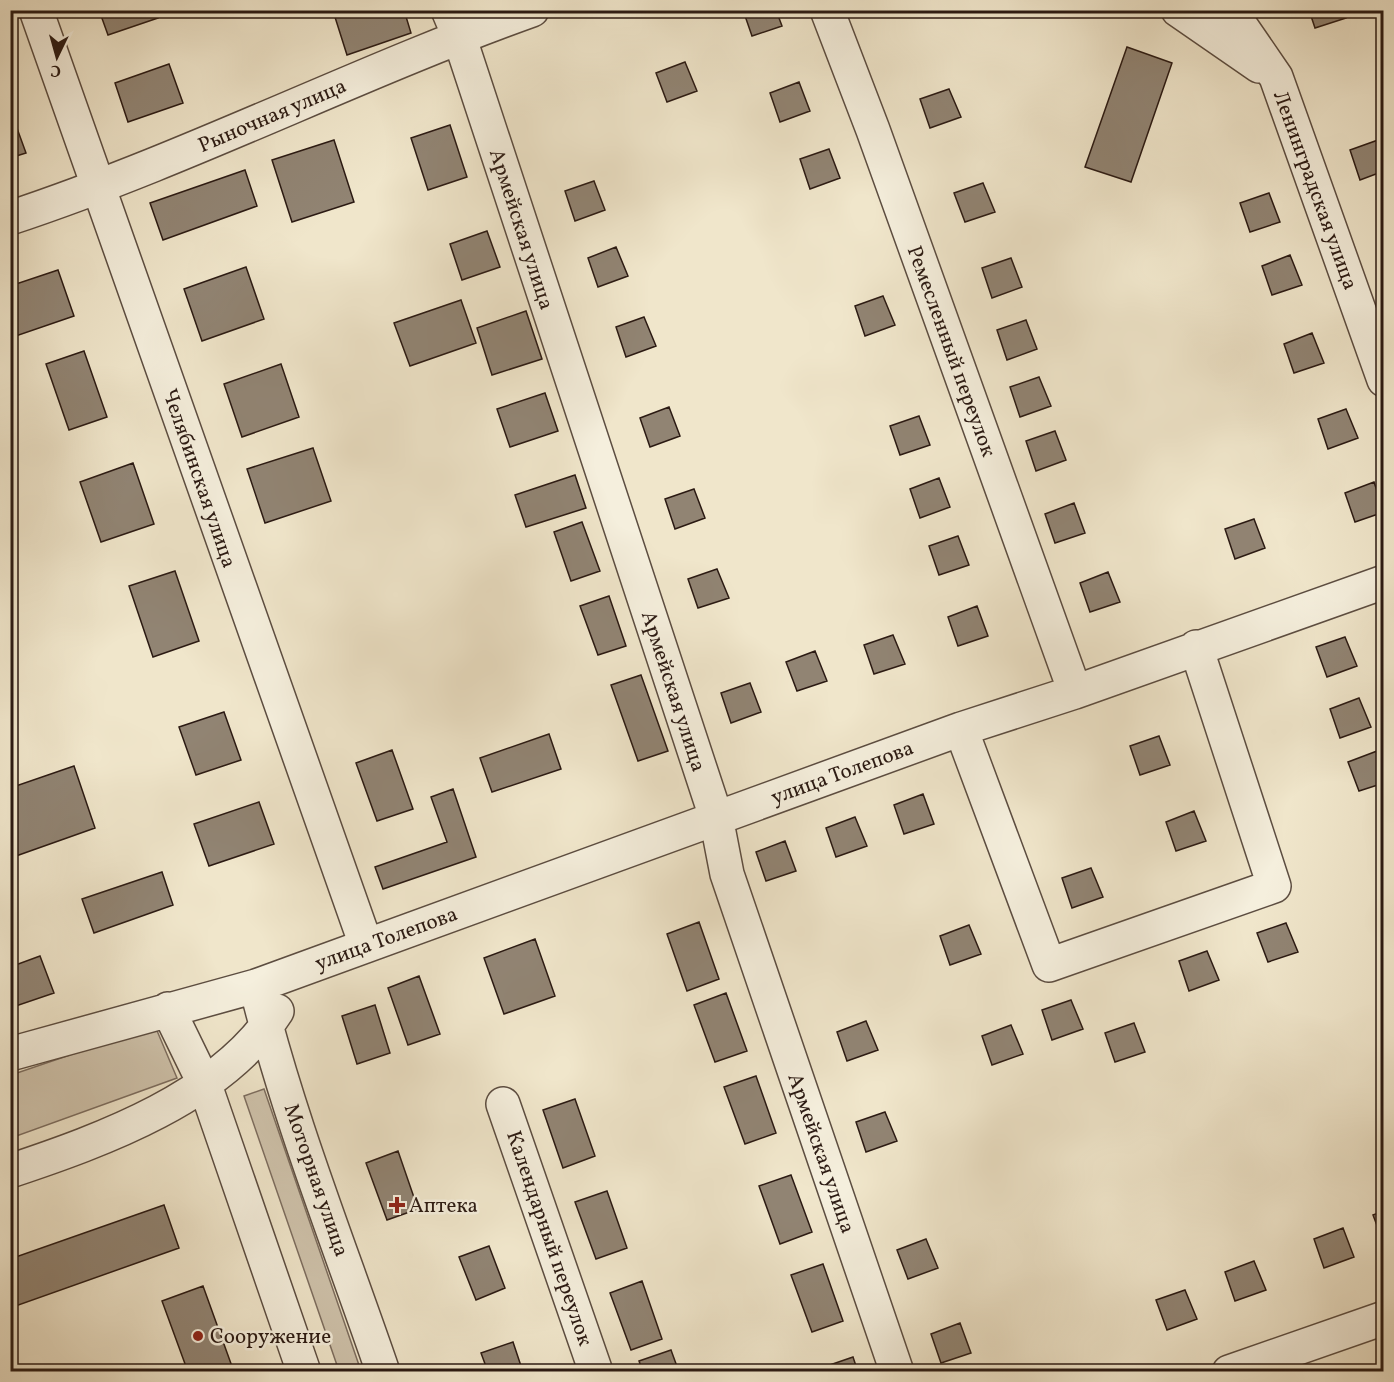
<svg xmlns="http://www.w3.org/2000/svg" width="1394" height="1382" viewBox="0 0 1394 1382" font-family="Vollkorn,serif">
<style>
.green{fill:#cfc3ac;stroke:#7d6e60;stroke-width:1.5}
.building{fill:#918473;stroke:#2b1a13;stroke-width:1.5}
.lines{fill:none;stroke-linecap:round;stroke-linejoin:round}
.minor-casing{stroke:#5c4d41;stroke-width:36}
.minor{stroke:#f5efdd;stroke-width:33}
.poi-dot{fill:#8f2418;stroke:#f5efdd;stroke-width:2}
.labels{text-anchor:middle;stroke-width:5;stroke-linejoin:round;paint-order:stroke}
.street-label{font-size:21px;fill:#2b1a13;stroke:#f5efdd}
.poi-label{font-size:21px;fill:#2b1a13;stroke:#f5efdd;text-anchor:start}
</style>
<rect width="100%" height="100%" fill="#f0e6cb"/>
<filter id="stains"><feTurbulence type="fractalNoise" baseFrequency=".00333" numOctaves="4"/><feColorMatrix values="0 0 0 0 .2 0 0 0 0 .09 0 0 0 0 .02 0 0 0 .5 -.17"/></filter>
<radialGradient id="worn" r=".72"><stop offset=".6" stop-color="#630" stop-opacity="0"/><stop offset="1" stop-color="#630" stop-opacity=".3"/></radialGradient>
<path class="green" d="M155,1026l22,52 -166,60v-63z
M264,1089l97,282h-22l-95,-275z"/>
<path class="building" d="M99,10h56l3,8 -50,17z
M346,10h58l7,23 -64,22 -13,-41z
M743,10h33l6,16 -30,10z
M1309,10h34l3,8 -31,10z
M1127,47l45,16 -41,119 -46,-15z
M685,62l12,29 -30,11 -11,-29z
M169,64l14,39 -55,19 -13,-39z
M799,82l11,29 -30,11 -10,-29z
M949,89l12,28 -31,11 -10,-29z
M10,109l16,44 -16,5z
M450,125l17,52 -39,13 -17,-52z
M334,140l20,62 -62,20 -20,-62z
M1378,140l6,12v19l-24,9 -10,-30z
M829,149l11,29 -30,11 -10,-30z
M245,170l12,36 -94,34 -13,-37z
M594,181l11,29 -30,11 -10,-30z
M983,183l12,29 -30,10 -11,-29z
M1269,193l11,29 -30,10 -10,-29z
M487,231l13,36 -38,13 -12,-36z
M616,247l12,29 -30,11 -10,-29z
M1290,255l12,30 -30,10 -10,-29z
M1011,258l11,29 -30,11 -10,-30z
M246,267l18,52 -62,22 -18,-52z
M58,270l16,46 -64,22v-52z
M883,296l12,29 -30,11 -10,-30z
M461,300l15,43 -66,23 -16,-43z
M526,311l16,48 -50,16 -15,-47z
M644,317l12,29 -30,11 -10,-30z
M1026,320l11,29 -30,11 -10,-30z
M1312,333l12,30 -30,10 -10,-29z
M84,351l23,66 -38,13 -23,-66z
M281,364l18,53 -57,20 -18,-53z
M1039,377l12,29 -31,11 -10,-30z
M545,393l13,38 -48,16 -13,-38z
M669,407l11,29 -30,11 -10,-29z
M1346,409l12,29 -30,11 -10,-30z
M919,416l11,29 -30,10 -10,-29z
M1055,431l11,29 -30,11 -10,-30z
M313,448l18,53 -66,22 -18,-54z
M133,463l21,61 -53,18 -21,-60z
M575,475l11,33 -60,19 -11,-32z
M939,478l11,29 -30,11 -10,-29z
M1374,482l10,30 -29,10 -10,-29z
M694,489l11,29 -30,11 -10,-30z
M1074,503l11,30 -30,10 -10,-29z
M1254,519l11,29 -30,11 -10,-30z
M582,522l18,49 -29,10 -17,-49z
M958,536l11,29 -30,10 -10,-29z
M717,569l12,29 -31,10 -10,-29z
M175,571l24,70 -46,16 -24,-71z
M1108,572l12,30 -30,10 -10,-29z
M609,596l17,50 -28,9 -18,-49z
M977,606l11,30 -30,10 -10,-29z
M893,635l12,29 -31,10 -10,-29z
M1345,637l12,29 -30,11 -11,-30z
M815,651l12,30 -30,10 -11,-29z
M641,675l27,76 -30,10 -27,-76z
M750,683l11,29 -30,11 -10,-30z
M1359,698l12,29 -31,11 -10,-29z
M224,712l17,48 -45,15 -17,-48z
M549,734l12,35 -69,23 -12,-34z
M1159,736l11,29 -30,10 -10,-29z
M392,750l21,59 -36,12 -21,-58z
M1377,751l7,16v16l-25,8 -11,-29z
M74,766l21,62 -79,28 -6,-15v-53z
M453,789l23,68 -93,32 -8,-22 72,-25 -16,-45z
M923,794l11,30 -30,10 -10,-29z
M259,802l15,42 -65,22 -15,-42z
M1194,811l12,30 -30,10 -10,-29z
M1384,816v19l-6,-17z
M855,817l12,29 -31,11 -10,-29z
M785,841l11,30 -30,10 -10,-29z
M1091,868l12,29 -31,11 -10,-30z
M162,872l11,33 -79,28 -12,-34z
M699,922l20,57 -32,12 -20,-57z
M1286,923l12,29 -30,10 -11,-29z
M969,925l12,29 -31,11 -10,-29z
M535,939l20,57 -51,18 -20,-56z
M1207,951l12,29 -30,11 -10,-30z
M40,956l14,37 -44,15v-41z
M419,976l21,58 -32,11 -20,-57z
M726,993l21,58 -32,11 -21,-57z
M1071,1000l12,29 -31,11 -10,-30z
M375,1005l15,48 -33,11 -15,-48z
M866,1021l12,29 -31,11 -10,-29z
M1134,1023l11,29 -30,10 -10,-29z
M1011,1025l12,29 -31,11 -10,-29z
M756,1076l20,57 -31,11 -21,-57z
M575,1099l20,57 -32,12 -20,-58z
M885,1112l12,29 -31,11 -10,-30z
M398,1151l20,58 -31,11 -21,-57z
M791,1175l21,57 -32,12 -21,-58z
M607,1191l20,57 -31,11 -21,-57z
M164,1205l15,43 -169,60v-49z
M1384,1211v33l-11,-29z
M1343,1228l11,29 -30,11 -10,-29z
M926,1239l12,29 -30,11 -11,-29z
M489,1246l16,42 -29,12 -17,-43z
M1254,1261l12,29 -31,11 -10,-29z
M823,1264l20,57 -31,11 -21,-57z
M642,1281l20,58 -31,11 -21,-57z
M203,1286l31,86h-46l-26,-71z
M1185,1290l12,29 -30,11 -11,-30z
M960,1323l11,30 -30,10 -10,-29z
M513,1342l10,30h-35l-7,-19z
M671,1350l8,22h-36l-4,-11z
M853,1357l5,15h-36l-1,-4z"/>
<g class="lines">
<defs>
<path id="minor" d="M36,10l330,935
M448,10l11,26 257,781 11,57 170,498
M827,10l46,120 202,562
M1178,10l81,56
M1230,10l46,67 108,303
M10,218c178,-59 346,-145 522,-208
M961,729l88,236 225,-79 -78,-239
M256,986c32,131 83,258 127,386
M168,1009l37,76 99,287
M10,1054l246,-68 705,-257 114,-37 309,-110
M503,1104l93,268
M10,1171c93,-31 212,-74 267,-160
M1229,1372l155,-54"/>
</defs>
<use href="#minor" class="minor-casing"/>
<use href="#minor" class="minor"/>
</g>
<g class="poi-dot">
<path d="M394 1196h6v6h6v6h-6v6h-6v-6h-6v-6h6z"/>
<circle cx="198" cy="1336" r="6"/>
</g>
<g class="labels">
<g class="street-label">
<text transform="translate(272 115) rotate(-23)" y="7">Рыночная улица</text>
<text transform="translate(1316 190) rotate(70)" y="7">Ленинградская улица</text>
<text transform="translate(522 229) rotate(72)" y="7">Армейская улица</text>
<text transform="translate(952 351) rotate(70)" y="7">Ремесленный переулок</text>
<text transform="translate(200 478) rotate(71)" y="7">Челябинская улица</text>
<text transform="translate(674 691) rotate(72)" y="7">Армейская улица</text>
<text transform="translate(842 772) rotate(-20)" y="7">улица Толепова</text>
<text transform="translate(386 938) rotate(-20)" y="7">улица Толепова</text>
<text transform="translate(822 1153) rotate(71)" y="7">Армейская улица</text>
<text transform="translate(317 1180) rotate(71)" y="7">Моторная улица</text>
<text transform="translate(550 1238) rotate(71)" y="7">Календарный переулок</text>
</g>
<g class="poi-label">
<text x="409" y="1212">Аптека</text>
<text x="210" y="1343">Сооружение</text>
</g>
</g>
<rect width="1394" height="1382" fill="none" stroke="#f0e6cb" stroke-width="36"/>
<rect x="12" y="12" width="1370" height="1358" fill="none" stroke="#2b1a13" stroke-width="3"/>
<rect x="18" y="18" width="1358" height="1346" fill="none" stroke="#2b1a13" stroke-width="1.5"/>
<g transform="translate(57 57) rotate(185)" stroke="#f5efdd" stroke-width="4.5" paint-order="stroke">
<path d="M0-4.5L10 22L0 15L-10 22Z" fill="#2b1a13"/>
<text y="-9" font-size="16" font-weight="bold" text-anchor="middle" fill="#2b1a13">С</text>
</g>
<rect width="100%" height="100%" filter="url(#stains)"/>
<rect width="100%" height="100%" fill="url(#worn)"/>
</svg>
